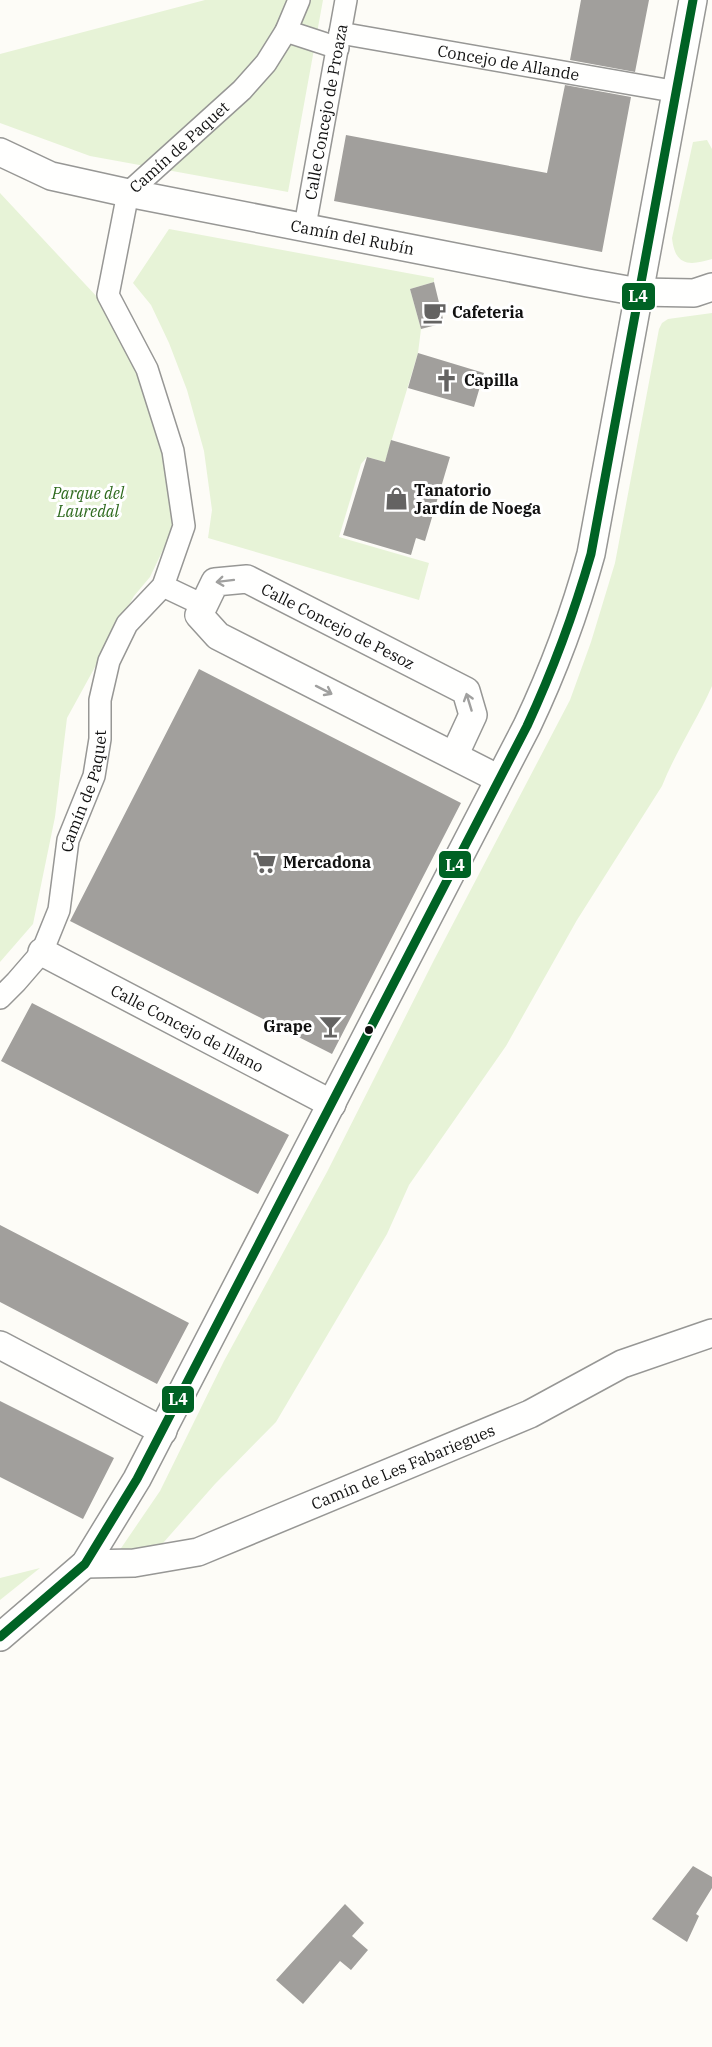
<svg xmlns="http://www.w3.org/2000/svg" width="712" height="2047" viewBox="0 0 712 2047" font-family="'IBM Plex Serif',serif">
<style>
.green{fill:#e7f3d7}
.building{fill:#a19f9c}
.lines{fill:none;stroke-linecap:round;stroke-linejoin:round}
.pedestrian-casing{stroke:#979795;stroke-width:24}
.minor-casing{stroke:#979795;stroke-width:30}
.pedestrian{stroke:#fffffe;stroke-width:21}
.minor{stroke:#fffffe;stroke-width:27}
.bus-1-casing{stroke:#fff;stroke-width:14}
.bus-1{stroke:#006224;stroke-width:9}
.oneway{stroke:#a0a09f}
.bus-dot{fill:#111;stroke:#fff;stroke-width:2}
.labels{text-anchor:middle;stroke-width:6;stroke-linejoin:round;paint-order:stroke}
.street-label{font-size:16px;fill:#111;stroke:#fff}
.poi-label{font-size:16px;font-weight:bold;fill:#111;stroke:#fff;text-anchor:start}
.park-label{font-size:16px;font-style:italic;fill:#2f6b1f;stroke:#fff}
.line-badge{stroke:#fff;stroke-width:2}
.badge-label{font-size:16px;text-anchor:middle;font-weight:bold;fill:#fff}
</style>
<rect width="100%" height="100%" fill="#fdfcf7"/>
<path class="green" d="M205,0h118l-35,192 -198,-36 -90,-33v-69z
M707,140l5,9v110c-23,7 -37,7 -40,-21l21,-96z
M0,193l127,136 54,183 -31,65 -16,19 -67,122 -12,99 -22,107 -33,38z
M169,229l265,49v4l-24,7 11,40 -3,24 -33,109 -18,-5 -6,7 -22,73 90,26 -10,37 -211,-62 4,-28 -8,-59 -17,-61 -18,-47 -18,-38 -18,-22z
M712,313v373c-15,34 -36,65 -50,100l-85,134 -71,126 -97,139 -22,49 -111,188 -61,62 -59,67 -41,6 45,-66 64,-130 103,-189 107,-212 136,-260 21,-58 24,-79 44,-234 3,-6 6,-4z
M40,1568l-40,32v-22z"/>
<path class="building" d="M581,0h68l-14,72 -65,-12z
M565,85l66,12 -29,155 -268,-51 12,-66 201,38z
M434,282l10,41 -23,6 -11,-40z
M418,353l66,20 -10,34 -66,-19z
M391,440l59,17 -25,84 -9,-3 -5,17 -68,-20 24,-78 18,5z
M199,669l262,134 -129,251 -262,-133z
M32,1003l257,132 -31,59 -257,-133z
M0,1225l189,98 -32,61 -157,-82z
M0,1401l114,57 -31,61 -83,-42z
M693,1866l19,11v11l-16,26 3,2 -12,26 -35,-23z
M345,1904l19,19 -12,13 16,14 -17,20 -11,-9 -37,43 -27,-24z"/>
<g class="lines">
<defs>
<g id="pedestrian">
<path d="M286,31l52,17"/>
<path id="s1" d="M340,33l338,59"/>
<path id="s2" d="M305,226l41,-226"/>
<path d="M163,586l40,19"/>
<path id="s3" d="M0,998l16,-16 26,-30 17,-42 9,-70 26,-64 6,-37v-39l9,-39 18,-37 36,-38 21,-60 -11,-75 -26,-82 -39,-74 20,-102 114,-103 24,-27 20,-32 13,-31"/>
</g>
<g id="minor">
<path id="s4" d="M0,152l51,24 77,17 460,90 51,9 55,1 18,-6"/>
<path d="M454,756l19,-41 -7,-24 -219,-112 -32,3 -16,33 19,21 281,143"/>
<path id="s5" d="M42,952l290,152"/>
<path d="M0,1345l163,86"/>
<path id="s6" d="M85,1564l49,-1 64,-11 332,-138 92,-50 90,-31"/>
<path d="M0,1637l85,-73 52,-85 390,-753c28,-59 47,-110 64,-172l102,-554"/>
</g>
</defs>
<use href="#pedestrian" class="pedestrian-casing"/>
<use href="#minor" class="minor-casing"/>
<use href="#pedestrian" class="pedestrian"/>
<use href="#minor" class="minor"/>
<defs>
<path id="bus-1" d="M0,1637l85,-73 52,-85 390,-753c26,-56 47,-113 64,-172l102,-554"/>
</defs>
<use href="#bus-1" class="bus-1-casing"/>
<use href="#bus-1" class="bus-1"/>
</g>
<defs><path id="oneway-shaft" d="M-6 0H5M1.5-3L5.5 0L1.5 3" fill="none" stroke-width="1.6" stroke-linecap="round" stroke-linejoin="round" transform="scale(1.5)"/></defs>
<g class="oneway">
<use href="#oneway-shaft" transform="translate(225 581) rotate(173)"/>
<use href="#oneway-shaft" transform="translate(324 690) rotate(27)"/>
<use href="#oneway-shaft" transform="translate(469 702) rotate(-107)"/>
</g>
<defs>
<symbol id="cafe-bare" viewBox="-9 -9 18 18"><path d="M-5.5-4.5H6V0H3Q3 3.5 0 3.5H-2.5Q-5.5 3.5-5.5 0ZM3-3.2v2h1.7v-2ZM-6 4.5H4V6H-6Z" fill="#646362" stroke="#fff" stroke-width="2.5" paint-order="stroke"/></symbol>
<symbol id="church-bare" viewBox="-9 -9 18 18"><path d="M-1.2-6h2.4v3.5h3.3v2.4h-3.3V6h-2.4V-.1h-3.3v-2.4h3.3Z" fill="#646362" stroke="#fff" stroke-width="2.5" paint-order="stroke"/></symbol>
<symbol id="shop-bare" viewBox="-9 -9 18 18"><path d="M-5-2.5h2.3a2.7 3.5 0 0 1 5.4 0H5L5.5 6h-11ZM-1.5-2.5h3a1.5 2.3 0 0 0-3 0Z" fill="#646362" stroke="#fff" stroke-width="2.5" paint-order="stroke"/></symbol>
<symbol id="supermarket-bare" viewBox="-9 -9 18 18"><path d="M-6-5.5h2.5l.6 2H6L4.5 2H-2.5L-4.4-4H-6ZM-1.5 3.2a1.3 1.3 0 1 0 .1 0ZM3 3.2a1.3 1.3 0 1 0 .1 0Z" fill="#646362" stroke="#fff" stroke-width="2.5" paint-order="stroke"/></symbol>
<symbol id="bar-bare" viewBox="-9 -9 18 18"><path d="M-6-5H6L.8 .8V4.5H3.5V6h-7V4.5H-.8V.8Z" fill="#646362" stroke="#fff" stroke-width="2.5" paint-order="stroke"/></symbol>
</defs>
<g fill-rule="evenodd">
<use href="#cafe-bare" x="418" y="296" width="33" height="33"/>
<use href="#church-bare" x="430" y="364" width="33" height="33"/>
<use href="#shop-bare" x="380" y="482" width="33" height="33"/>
<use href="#supermarket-bare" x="248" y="846" width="33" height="33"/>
<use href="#bar-bare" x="314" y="1010" width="33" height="33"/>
</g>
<circle class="bus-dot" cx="369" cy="1030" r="5"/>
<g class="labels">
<g class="street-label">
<text dy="6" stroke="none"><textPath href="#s1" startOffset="171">Concejo de Allande</textPath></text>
<text dy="6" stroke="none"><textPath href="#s2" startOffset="116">Calle Concejo de Proaza</textPath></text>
<text dy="6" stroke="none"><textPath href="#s3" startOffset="939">Camín de Paquet</textPath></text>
<text dy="6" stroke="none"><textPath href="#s4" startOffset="364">Camín del Rubín</textPath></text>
<text transform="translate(338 626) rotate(27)" y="6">Calle Concejo de Pesoz</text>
<text dy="6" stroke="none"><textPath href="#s3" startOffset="230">Camín de Paquet</textPath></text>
<text dy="6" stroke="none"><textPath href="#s5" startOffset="164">Calle Concejo de Illano</textPath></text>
<text dy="6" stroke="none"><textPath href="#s6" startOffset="336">Camín de Les Fabariegues</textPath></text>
</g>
<g class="poi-label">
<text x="452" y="318">Cafeteria</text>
<text x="464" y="386">Capilla</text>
<text x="414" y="496">Tanatorio<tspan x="414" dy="18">Jardín de Noega</tspan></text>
<text x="283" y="868">Mercadona</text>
<text x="312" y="1032" text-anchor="end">Grape</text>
</g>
<g class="park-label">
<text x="88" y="499">Parque del<tspan x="88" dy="18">Lauredal</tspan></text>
</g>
</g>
<g class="line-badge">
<rect x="621" y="282" width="35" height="29" rx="6" fill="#006224"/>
<rect x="438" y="850" width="34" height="29" rx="6" fill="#006224"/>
<rect x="161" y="1385" width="34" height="29" rx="6" fill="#006224"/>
</g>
<g class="badge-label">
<text x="638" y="302">L4</text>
<text x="455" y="871">L4</text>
<text x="178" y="1405">L4</text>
</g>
</svg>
